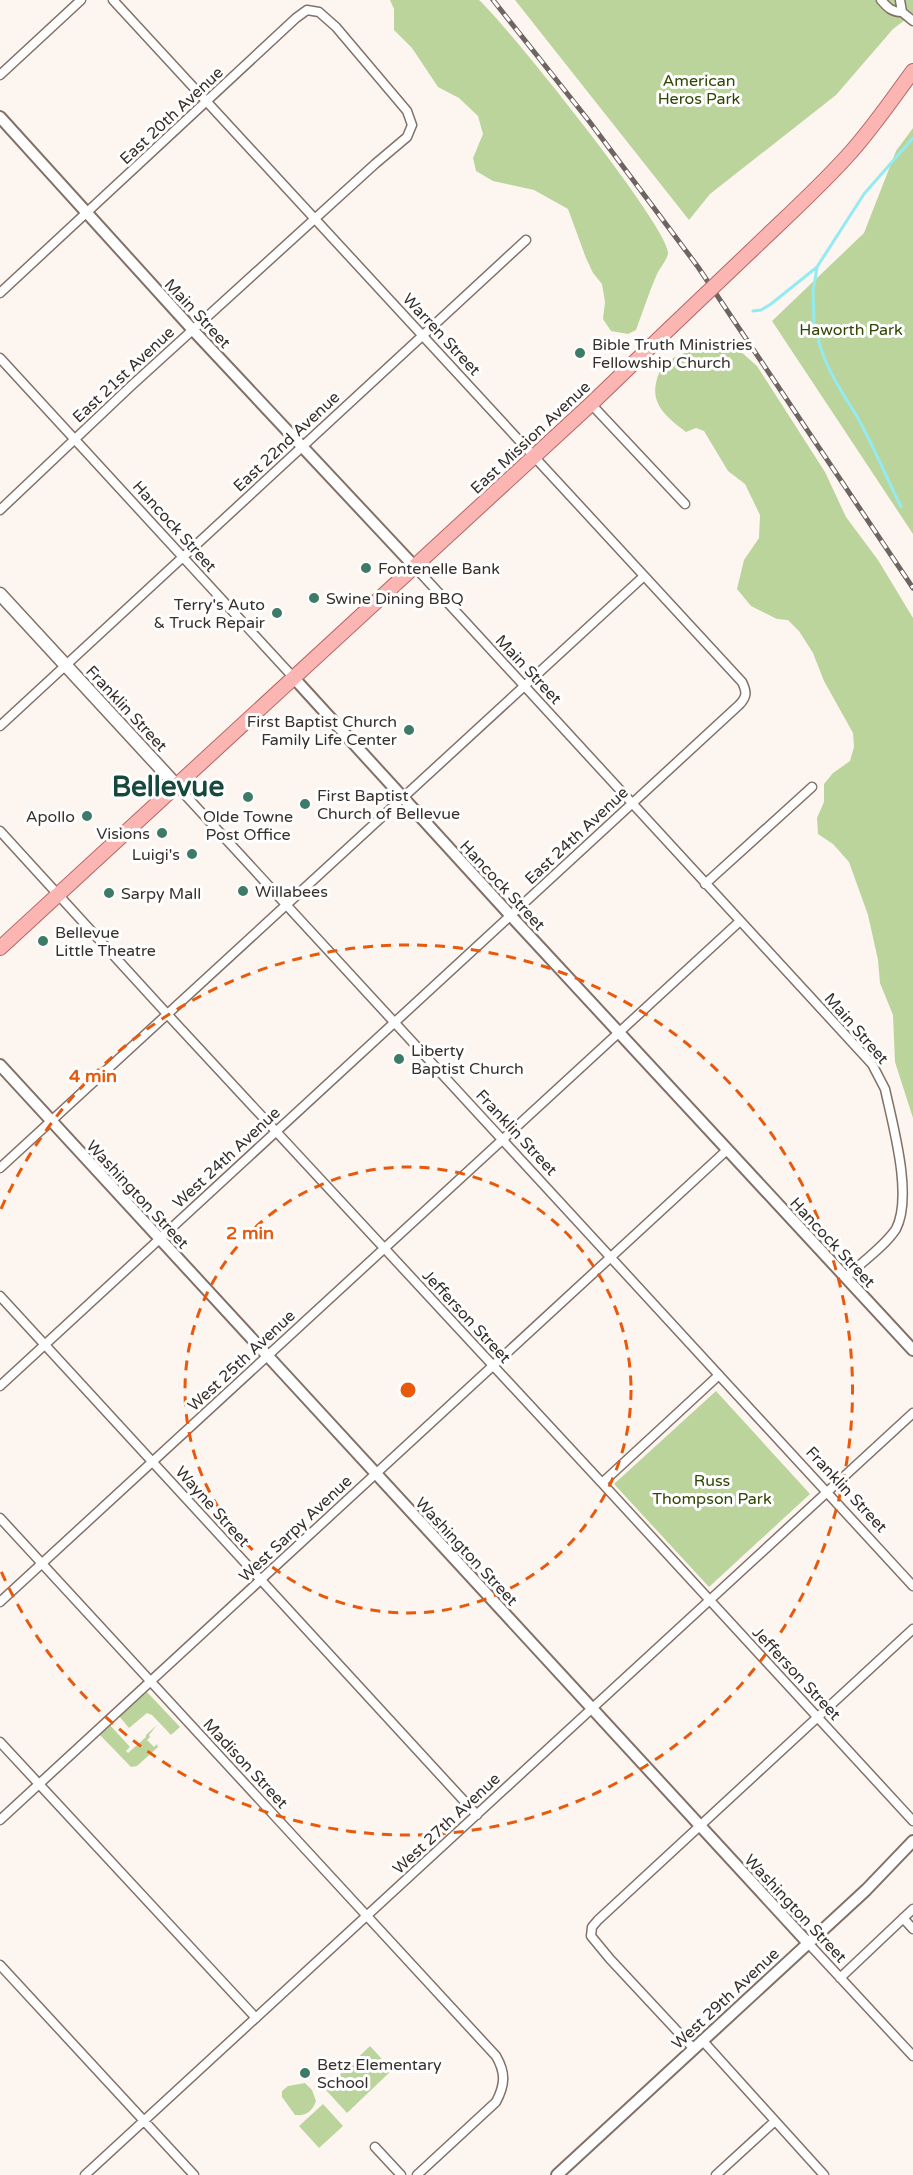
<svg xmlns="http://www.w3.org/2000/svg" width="913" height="2175" viewBox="0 0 913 2175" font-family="'Varela Round',sans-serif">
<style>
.green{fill:#bbd49c}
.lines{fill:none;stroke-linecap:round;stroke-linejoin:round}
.stream{stroke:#93ebf1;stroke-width:3}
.minor-casing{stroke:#827167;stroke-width:11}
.tertiary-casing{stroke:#827167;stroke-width:14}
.secondary-casing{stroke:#827167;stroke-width:15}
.primary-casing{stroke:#b46762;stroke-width:16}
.minor{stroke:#fff;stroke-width:8}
.tertiary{stroke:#fff;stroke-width:10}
.secondary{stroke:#fff;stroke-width:12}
.primary{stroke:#fbb5b2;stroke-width:14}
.rail-casing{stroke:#6d6561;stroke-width:5}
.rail{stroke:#fff;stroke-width:3;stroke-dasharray:9;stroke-linecap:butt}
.primary-bridge-casing{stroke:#b46762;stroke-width:16;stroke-linecap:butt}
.primary-bridge{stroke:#fbb5b2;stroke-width:14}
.ring{fill:none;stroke:#e8590c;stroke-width:3;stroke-dasharray:10 8}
.poi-dot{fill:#3d7b68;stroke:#fff;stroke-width:2}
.labels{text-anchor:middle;stroke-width:6;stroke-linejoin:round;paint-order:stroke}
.park-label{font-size:16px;fill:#2f4502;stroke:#fff}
.street-label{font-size:16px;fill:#37302c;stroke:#fff}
.poi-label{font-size:16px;fill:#37302c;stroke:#fff;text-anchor:start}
.town-label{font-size:28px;font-weight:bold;fill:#16493b;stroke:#fff}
.centre{fill:#e8590c;stroke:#fff;stroke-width:3}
.ring-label{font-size:18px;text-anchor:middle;font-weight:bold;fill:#e8590c;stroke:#fff;stroke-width:6;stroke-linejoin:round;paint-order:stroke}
</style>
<rect width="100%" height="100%" fill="#fdf5f0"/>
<path class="green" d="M390,0h89c26,23 194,232 189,254 -2,7 -8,14 -11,20 -8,18 -14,37 -21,56l-8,4 -17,-3 -8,-12 2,-17 -3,-18 -9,-11 -7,-15 -18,-49 -34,-19 -41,-9 -17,-10 -3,-13 10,-24 -5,-18 -19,-18 -21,-11 -26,-39 -18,-18v-21z
M515,0h398v14l-20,15 -57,66 -126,99 -21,26z
M913,128v406l-141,-213 92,-88 32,-82z
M729,346l11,5 17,15 68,106 21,45 32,43 35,58v500l-18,-56 -2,-47 -13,-32 -2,-23 -10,-45 -19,-53 -16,-18 -15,-10 -1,-16 7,-16v-18l9,-11 17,-12 4,-14 -1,-14 -29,-52 -11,-28 -14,-22 -11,-11 -11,-1 -26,-13 -14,-17 7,-29 15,-22 1,-23 -15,-31 -17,-13 -24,-40 -8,-3 -10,4c-17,-13 -35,-26 -30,-49 6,-33 46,-35 73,-37z
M716,1391l94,103 -101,93 -95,-103z
M146,1691l34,36 -9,8 -19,-20 -5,-2 -18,15 -10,-12z
M110,1725l20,22 -4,4 2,2 18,-16v-2l11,-10 -8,10 1,2 -3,3 7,7 3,-3 1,3 -21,19 -6,1 -31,-32z
M370,2046l22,24 -45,43 -22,-24z
M305,2083l7,7 4,11c-4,11 -10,15 -21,14l-13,-18v-6l6,-5z
M323,2104l20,22 -24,22 -20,-22z"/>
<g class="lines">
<path class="stream" d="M753,311l8,-1 10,-6 46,-37 47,-73 49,-56
M814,323l-1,-32 4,-23
M818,338c7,31 25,55 41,82 15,28 28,58 42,87"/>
<defs>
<path id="minor" d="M881,0c7,8 11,12 21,12l11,9
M900,0l2,12
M0,75l81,-75
M0,293l296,-275 11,-8 12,2 17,15 71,84 5,14 -5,12 -32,27 -244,222 -131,124
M0,358l293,319
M591,404l94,100
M414,566l458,498 13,25c8,37 28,107 11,140 -11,17 -35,34 -50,48
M0,726l526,-486
M176,785l737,801
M0,831l168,184 434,468 311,338
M705,884l107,-97
M0,1168l644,-592
M0,1296l477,519
M0,1386l739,-681c8,-8 8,-13 3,-23l-629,-682
M602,1483l117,-108
M0,1518l496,538c10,17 9,29 0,46l-79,73
M0,1602l739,-680
M0,1742l256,276
M0,1820l727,-670
M903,1918l10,11
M808,1943l105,113
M0,1965l194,210
M840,1978l73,-69
M702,2040l122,135
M693,2048l-83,-89 -19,-23 1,-9 6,-7 315,-291
M375,2147l26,28
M85,2175l828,-762
M716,2175l59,-54"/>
<path id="tertiary" d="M0,117l193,213 221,236
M293,677l218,239 402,434
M0,1065l808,878
M557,2175l309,-285 47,-49"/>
<path id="secondary" d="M0,594l176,191"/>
<path id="primary" d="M752,250c33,-32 68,-63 99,-98 23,-26 42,-54 62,-81
M0,948l591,-544 79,-76"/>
</defs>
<use href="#minor" class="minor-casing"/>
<use href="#tertiary" class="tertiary-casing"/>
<use href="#secondary" class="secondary-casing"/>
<use href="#primary" class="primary-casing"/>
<use href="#minor" class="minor"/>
<use href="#tertiary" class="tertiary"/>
<use href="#secondary" class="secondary"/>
<use href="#primary" class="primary"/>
<defs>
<path id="rail" d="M493,0l96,121 109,146 215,321"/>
</defs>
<use href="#rail" class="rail-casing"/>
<use href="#rail" class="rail"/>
<defs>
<path id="primary-bridge" d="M670,328l82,-78"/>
</defs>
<use href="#primary-bridge" class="primary-bridge-casing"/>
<use href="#primary-bridge" class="primary-bridge"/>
</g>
<g class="ring">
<circle cx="408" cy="1390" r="223"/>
<path d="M1 1209A445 445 0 1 1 1 1571"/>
</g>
<g class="poi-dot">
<circle cx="580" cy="353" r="6"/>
<circle cx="366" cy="568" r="6"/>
<circle cx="314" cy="598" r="6"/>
<circle cx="277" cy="613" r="6"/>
<circle cx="409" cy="730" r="6"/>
<circle cx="248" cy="797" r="6"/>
<circle cx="305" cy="804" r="6"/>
<circle cx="87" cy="816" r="6"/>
<circle cx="162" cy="833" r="6"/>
<circle cx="192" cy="854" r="6"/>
<circle cx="243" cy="891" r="6"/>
<circle cx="109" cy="893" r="6"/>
<circle cx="43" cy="941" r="6"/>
<circle cx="399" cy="1059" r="6"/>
<circle cx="305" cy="2073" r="6"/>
</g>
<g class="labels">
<g class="park-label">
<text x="699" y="86">American<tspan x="699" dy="18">Heros Park</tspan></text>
<text x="851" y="335">Haworth Park</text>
<text x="712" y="1486">Russ<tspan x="712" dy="18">Thompson Park</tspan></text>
</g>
<g class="street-label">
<text transform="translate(171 115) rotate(-43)" y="6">East 20th Avenue</text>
<text transform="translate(198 313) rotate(47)" y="6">Main Street</text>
<text transform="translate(442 334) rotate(47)" y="6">Warren Street</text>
<text transform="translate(123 374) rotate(-43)" y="6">East 21st Avenue</text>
<text transform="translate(530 437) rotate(-43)" y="6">East Mission Avenue</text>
<text transform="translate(286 441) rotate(-43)" y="6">East 22nd Avenue</text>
<text transform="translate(175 526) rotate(48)" y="6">Hancock Street</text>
<text transform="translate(529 669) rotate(47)" y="6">Main Street</text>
<text transform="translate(127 708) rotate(47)" y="6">Franklin Street</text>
<text transform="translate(576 835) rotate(-43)" y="6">East 24th Avenue</text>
<text transform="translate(503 885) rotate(47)" y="6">Hancock Street</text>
<text transform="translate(857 1028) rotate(49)" y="6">Main Street</text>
<text transform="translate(517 1132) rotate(47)" y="6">Franklin Street</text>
<text transform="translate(226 1157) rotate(-43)" y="6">West 24th Avenue</text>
<text transform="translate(138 1194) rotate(47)" y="6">Washington Street</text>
<text transform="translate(833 1242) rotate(47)" y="6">Hancock Street</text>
<text transform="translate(467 1316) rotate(47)" y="6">Jefferson Street</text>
<text transform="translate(241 1360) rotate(-43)" y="6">West 25th Avenue</text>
<text transform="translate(847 1489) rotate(47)" y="6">Franklin Street</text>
<text transform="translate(213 1506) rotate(48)" y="6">Wayne Street</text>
<text transform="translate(295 1528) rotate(-43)" y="6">West Sarpy Avenue</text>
<text transform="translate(467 1551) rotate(47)" y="6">Washington Street</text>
<text transform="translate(797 1673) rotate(47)" y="6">Jefferson Street</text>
<text transform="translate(246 1763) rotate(47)" y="6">Madison Street</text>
<text transform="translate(446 1823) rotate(-43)" y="6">West 27th Avenue</text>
<text transform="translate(796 1908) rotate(47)" y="6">Washington Street</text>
<text transform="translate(725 1998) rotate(-43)" y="6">West 29th Avenue</text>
</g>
<g class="poi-label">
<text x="592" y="350">Bible Truth Ministries<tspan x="592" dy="18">Fellowship Church</tspan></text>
<text x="378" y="574">Fontenelle Bank</text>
<text x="326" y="604">Swine Dining BBQ</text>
<text x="265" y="610" text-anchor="end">Terry's Auto<tspan x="265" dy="18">&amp; Truck Repair</tspan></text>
<text x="397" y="727" text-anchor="end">First Baptist Church<tspan x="397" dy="18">Family Life Center</tspan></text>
<text x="317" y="801">First Baptist<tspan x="317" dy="18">Church of Bellevue</tspan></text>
<text x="75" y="822" text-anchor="end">Apollo</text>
<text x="248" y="822" text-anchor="middle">Olde Towne<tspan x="248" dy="18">Post Office</tspan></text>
<text x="150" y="839" text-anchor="end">Visions</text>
<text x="180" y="860" text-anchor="end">Luigi's</text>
<text x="255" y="897">Willabees</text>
<text x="121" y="899">Sarpy Mall</text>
<text x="55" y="938">Bellevue<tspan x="55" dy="18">Little Theatre</tspan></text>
<text x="411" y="1056">Liberty<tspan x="411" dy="18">Baptist Church</tspan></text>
<text x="317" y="2070">Betz Elementary<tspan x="317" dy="18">School</tspan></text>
</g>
<g class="town-label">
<text x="168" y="796">Bellevue</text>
</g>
</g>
<circle cx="408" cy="1390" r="9" class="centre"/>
<g class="ring-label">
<text x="93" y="1082">4 min</text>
<text x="250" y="1239">2 min</text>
</g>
</svg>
